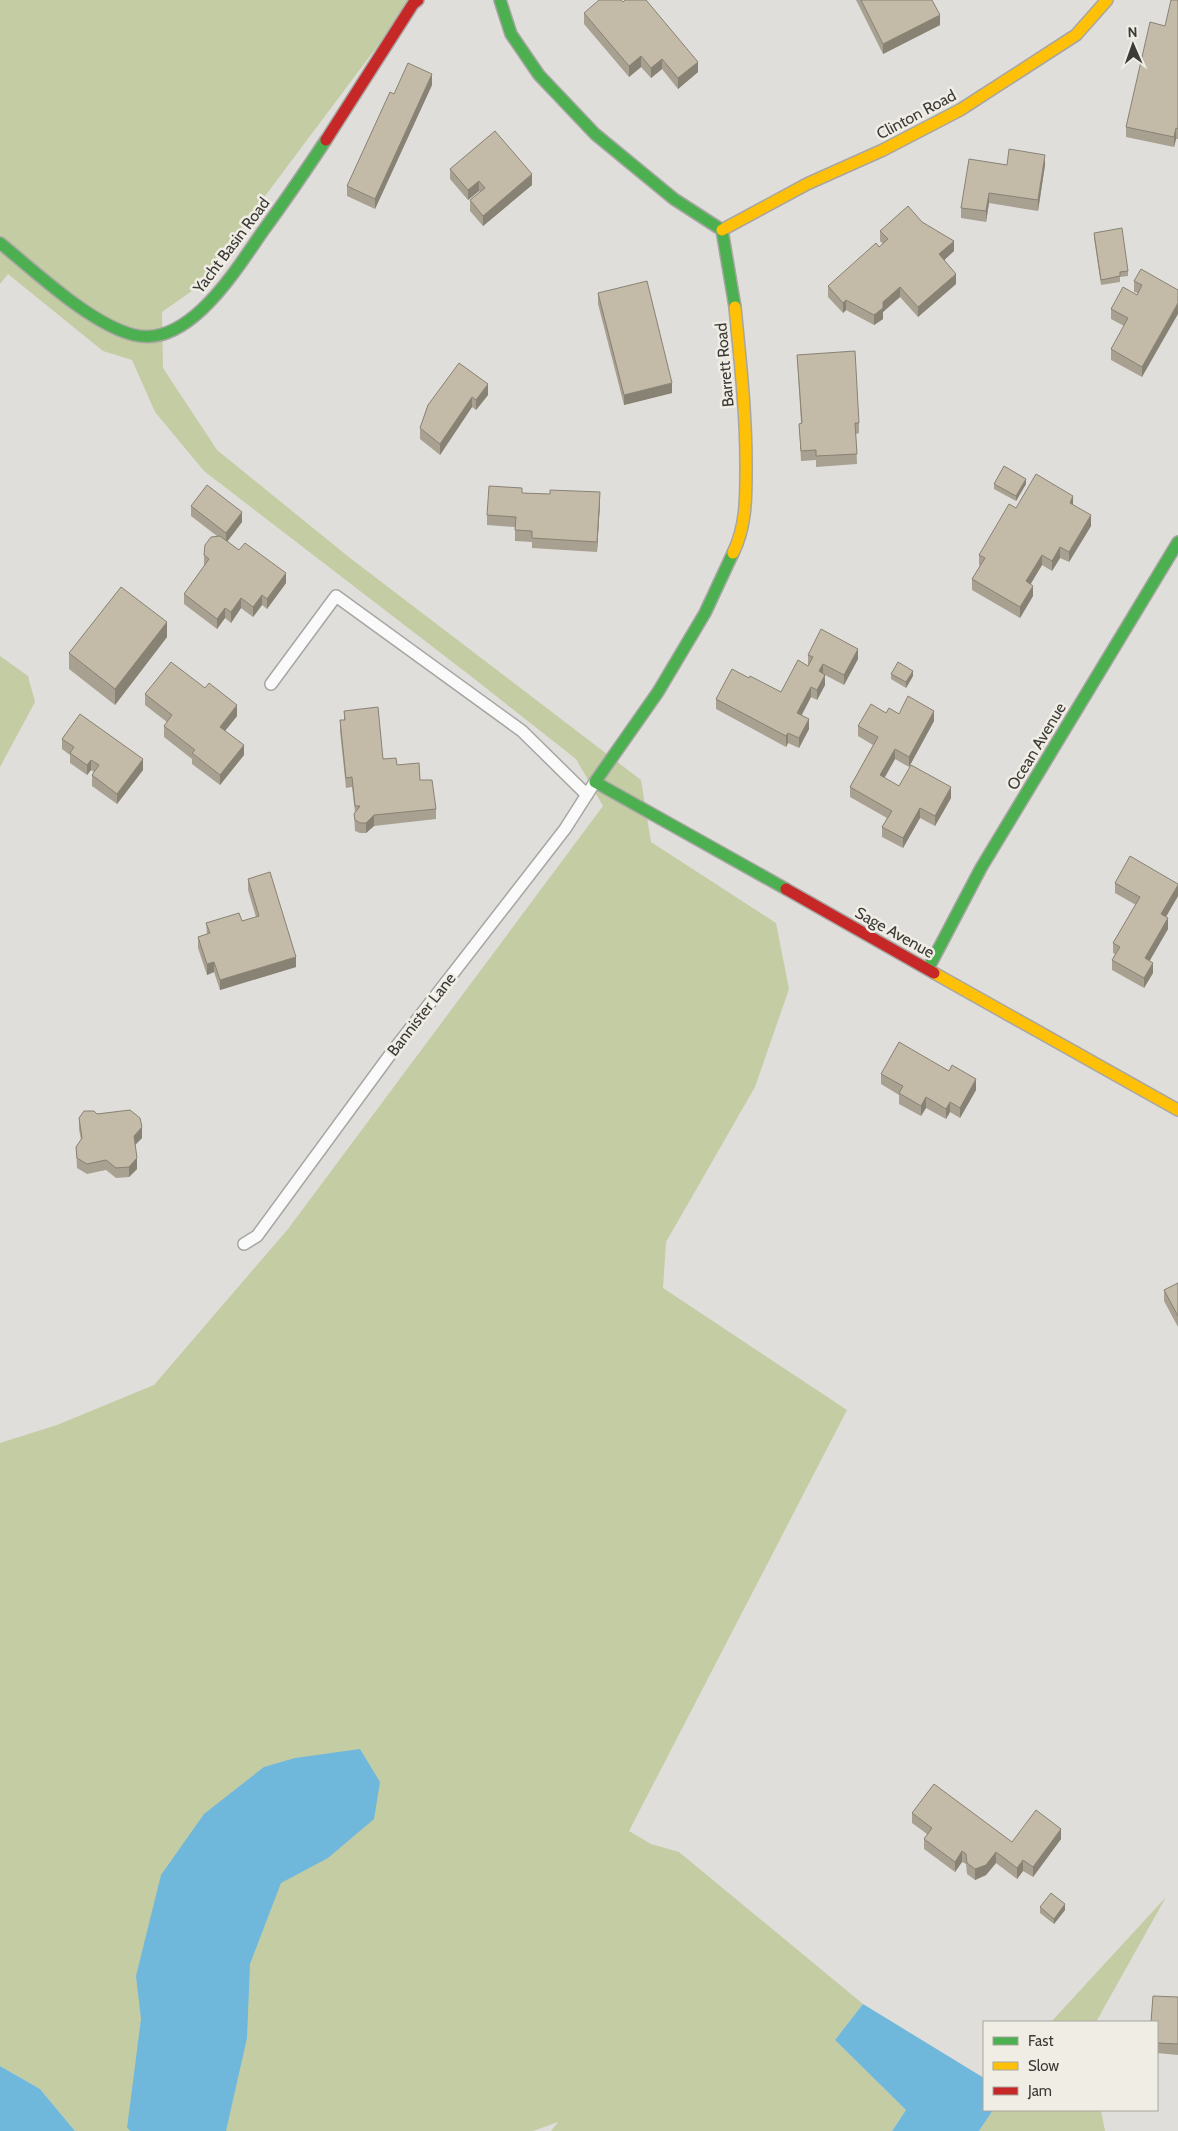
<svg xmlns="http://www.w3.org/2000/svg" width="1178" height="2131" viewBox="0 0 1178 2131" font-family="Cabin,sans-serif">
<style>
.green{fill:#c4cca3}
.water{fill:#6fb8dc}
.lines{fill:none;stroke-linecap:round;stroke-linejoin:round}
.lane-casing{stroke:#a7a6a3;stroke-width:14}
.fast-casing{stroke:#a7a6a3;stroke-width:14}
.slow-casing{stroke:#a7a6a3;stroke-width:14}
.jam-casing{stroke:#a7a6a3;stroke-width:14}
.lane{stroke:#fafafa;stroke-width:11}
.fast{stroke:#4caf50;stroke-width:11}
.slow{stroke:#ffc107;stroke-width:11}
.jam{stroke:#c62828;stroke-width:11}
.wall{fill:#a8a090}
.shaded-wall{fill:#888275}
.building{fill:#c3baa7;stroke:#888275}
.labels{text-anchor:middle;stroke-width:5;stroke-linejoin:round;paint-order:stroke}
.street-label{font-size:16px;fill:#3c3b38;stroke:#f0ede5}
</style>
<rect width="100%" height="100%" fill="#e0dedb"/>
<path class="green" d="M0,0h412l-216,288 -34,24 1,56 54,82 133,108 291,222 10,62 125,81 13,66 -34,98 -89,155 -3,46 184,122 -218,421 22,13 28,8 184,152 -28,36 71,70 -14,21h-341l7,-9 -25,9h-458l-35,-42 -40,-23v-623l57,-18 97,-40 134,-156 315,-423 -27,-47 -104,-82 -268,-206 -49,-59 -23,-52 -29,-9 -95,-77 -8,10z
M0,656l28,20 7,26 -35,65z
M1166,1897l-70,125h-45z
M993,2110h108l4,21h-126z"/>
<path class="water" d="M360,1749l20,33 -6,37 -46,39 -47,25 -31,81 -3,74 -21,93h-95l-4,-3 14,-109 -5,-43 25,-101 43,-61 60,-47 31,-9z
M863,2004l121,74v32h9l-14,21h-87l14,-21 -71,-70z
M0,2066l40,23 35,42h-75z"/>
<g class="lines">
<defs>
<path id="lane" d="M271,684l65,-88 186,135 65,64
M244,1244l13,-8 135,-184 173,-223 30,-47"/>
<path id="fast" d="M500,0l11,34 28,41 56,59 79,65 48,31 13,77
M0,243c36,29 90,81 134,92 55,14 103,-67 129,-104 22,-30 43,-61 63,-91
M733,553l-28,60 -47,79 -63,90 191,107
M928,969l53,-101 197,-326"/>
<path id="slow" d="M722,230l85,-46 76,-34 77,-40 116,-75 31,-35
M733,553c14,-28 13,-59 13,-90 0,-52 -6,-104 -11,-156
M934,973l244,137"/>
<path id="jam" d="M326,140l87,-136 5,-4
M786,889l148,84"/>
</defs>
<use href="#lane" class="lane-casing"/>
<use href="#fast" class="fast-casing"/>
<use href="#slow" class="slow-casing"/>
<use href="#jam" class="jam-casing"/>
<use href="#lane" class="lane"/>
<use href="#fast" class="fast"/>
<use href="#slow" class="slow"/>
<use href="#jam" class="jam"/>
</g>
<path class="wall" d="M856,0h76l8,25 -57,29z
M1178,0v139h-2l-2,8 -48,-10v-10l39,-101z
M584,13l114,59 -20,17 -16,-20 -11,9 -10,-11 -12,10 -45,-53z
M432,85l-57,124 -28,-13v-10z
M1007,165h38l-7,46 -49,-8 -3,19 -25,-4v-10z
M450,169l82,16 -49,41 -13,-15v-11l10,-8 -1,-1 -11,9 -18,-21z
M922,222l32,29 -10,9 12,24 -38,33 -18,-20 -17,15v7l-9,6 -28,-15 -3,3 -15,-16v-11l55,-42 -3,-3v-10z
M1094,233l34,38v5l-8,1v5l-19,3 -7,-47z
M1134,281l44,9 -36,87 -31,-17v-11l13,-23 -13,-7v-10l26,-14 1,-2 -4,-1z
M598,293l74,100 -48,12 -26,-101z
M797,355l62,68v10l-3,1 1,30 -41,3v-7l-15,1 -2,-37 2,-1z
M488,395l-12,15 -4,-3 -32,48 -20,-16v-11l8,-23z
M994,484h32l-10,17 -22,-12z
M522,493l78,10 -3,49 -65,-4v-6l-17,-1v-14l-28,-2v-10z
M1073,505l18,21 -22,36 -9,-4 -8,13 -10,-6 -12,19 3,12 -13,22 -48,-28v-11l8,-13 -1,-1v-10l37,-47z
M191,506l51,16 -15,20 59,41 -19,26 -5,-4 -9,12 -12,-9 -10,15 -6,-5 -8,11 -33,-25v-10l20,-28v-11l13,-19 -26,-20z
M167,637l-52,68 -46,-36v-16z
M808,655l50,4 -14,26 -19,-10v10l-8,15 -6,-3 -9,18 7,14 -10,19 -11,-5 -2,4 -70,-38v-10l33,-21 32,14 27,-26z
M891,674l22,2 -7,12 -15,-9z
M145,694l92,22 -12,15 19,24 -24,30 -28,-21v-5l-28,-22v-11l3,-4 -22,-17z
M344,711l39,48 14,6 23,15 16,29v10l-62,7 -8,7h-6l-5,-2 -1,-17 1,-2 -3,-25 -6,1 -6,-57v-11h4z
M886,713l13,1 35,7 -25,46 -14,-8 -11,19 15,8 52,12 -16,28 -15,-8 -17,30 -21,-11v-10l5,-9 -37,-21v-10l23,-42 -15,-9v-10z
M62,739l81,31 -26,34 -25,-18v-11l2,-3 -3,-2 -4,5 -17,-12v-8l-8,-6z
M248,879l48,88 -76,23 -6,-18 -7,3 -9,-27v-11l9,-3 -1,-11 36,-2 14,-4 -8,-27z
M1115,883l63,1v12l-12,21 2,12 -19,32 4,12 -9,15 -32,-18v-10l3,-6 -2,-1v-10l23,-38 -21,-12z
M881,1074l95,16 -16,28 -10,-6 -4,7 -20,-11 -5,8 -22,-12v-9l-18,-11z
M97,1114l45,24 -7,7 2,24 -8,8 -13,1 -10,-8 -19,4 -10,-6 -1,-21 5,-7 -2,-11v-11z
M1178,1283v44l-14,-26v-11z
M912,1813l100,29 49,-3 -28,38 -10,-6 -6,8 -21,-16 -10,12 -11,5 -8,-6 -1,-10 -4,-2 -7,10 -31,-23v-10l3,-5 -15,-11z
M1040,1907l25,3 -11,14 -14,-11z
M1178,1997v58l-21,-2v-31z"/>
<path class="shaded-wall" d="M940,15v10l-57,29v-10z
M641,56v11l-12,10v-11z
M662,59v10l-11,9v-10z
M698,62v10l-20,17v-11z
M432,74v11l-57,124v-10z
M1176,128v11l-2,8v-10z
M1045,155v10l-7,46v-11z
M532,174v11l-49,41v-10z
M479,181v10l-11,9v-10z
M989,193v10l-3,19v-11z
M954,241v10l-15,14v-11z
M956,274v10l-38,33v-10z
M900,287v10l-17,15v7l-9,6v-10l9,-13z
M846,300v10l-3,3v-10z
M1178,303v11l-36,63v-10z
M672,383v10l-48,12v-10z
M488,384v11l-12,15v-10z
M472,397v10l-32,48v-11z
M1026,479v5l-10,17v-5z
M600,492v11l-3,49v-10z
M1073,496v11l-3,-4z
M242,512v10l-16,21v-10z
M1091,515v11l-22,36v-10z
M1060,547v11l-8,13v-10z
M1042,555v10l-16,27v-11z
M286,573v10l-19,26v-10z
M1033,586v10l-13,22v-11z
M262,595v10l-9,12v-10z
M241,598v10l-10,15v-11z
M225,608v10l-8,11v-10z
M167,622v15l-52,68v-16z
M858,649v10l-14,26v-10z
M823,664v10l-4,-3z
M913,671v5l-7,12v-6z
M825,675v10l-8,15v-10z
M811,687v10l-14,26v-10z
M237,705v11l-17,21v-10z
M934,711v10l-25,46v-10z
M809,719v10l-10,19v-10z
M788,733v10l-2,4v-11z
M244,745v10l-24,30v-10z
M895,749v10l-15,27v-11z
M143,759v11l-26,34v-10z
M91,760v10l-4,5v-10z
M951,787v11l-16,28v-10z
M920,808v10l-17,30v-10z
M374,815v11l-8,7v-10z
M1178,885v11l-17,29v-11z
M1168,918v11l-23,40v-11z
M296,957v10l-76,23v-10z
M214,962v10l-7,3v-11z
M1153,963v10l-9,15v-10z
M976,1079v11l-16,28v-10z
M926,1097v11l-5,8v-10z
M950,1102v10l-4,7v-10z
M142,1127v11l-8,8v-10z
M137,1158v11l-8,8v-10z
M1061,1829v10l-28,38v-10z
M962,1851v11l-7,10v-10z
M996,1852v11l-10,12 -11,5v-11z
M1023,1860v11l-6,8v-11z
M1065,1904v6l-11,14v-5z"/>
<path class="building" d="M599,0h22l2,2 2,-2h21l52,62 -20,16 -16,-19 -11,9 -10,-12 -12,10 -45,-53z
M861,0h71l8,15 -57,29z
M1171,0h7v129l-2,-1 -2,9 -48,-10 24,-105 15,4z
M408,63l24,11 -57,125 -28,-13 43,-94 4,2z
M495,131l37,43 -49,42 -13,-16 15,-12 -6,-7 -11,9 -18,-21z
M1009,149l36,6 -7,45 -49,-7 -3,18 -25,-3 8,-49 38,6z
M908,206l14,16 32,19 -15,13 17,20 -38,33 -18,-20 -17,15v6l-9,7 -28,-15 -3,3 -15,-17 48,-43 3,4 9,-8 -8,-8z
M1122,228l6,43 -8,1v4l-19,4 -7,-47z
M1141,269l37,21v13l-36,64 -31,-18 17,-31 -17,-9 12,-22 14,8 5,-10 -8,-4z
M647,281l25,102 -48,12 -26,-102z
M855,351l4,72h-4l2,31 -41,2v-6l-15,1 -2,-27 3,-1 -5,-68z
M459,363l29,21 -12,16 -4,-3 -32,47 -20,-16 8,-23z
M1004,466l22,13 -10,17 -22,-12z
M1036,474l37,22 -3,7 21,12 -22,37 -9,-5 -8,14 -10,-6 -16,26 7,5 -13,21 -48,-28 13,-21 -6,-3 30,-51 7,4z
M207,485l35,27 -16,21 -35,-27z
M489,486l33,2v5l28,1v-4l50,2 -3,50 -65,-4v-7l-17,-1 1,-13 -29,-2z
M220,536l19,14 6,-7 41,30 -19,26 -5,-4 -9,12 -12,-9 -10,14 -6,-4 -8,11 -33,-25 25,-35 -5,-4 1,-10 6,-8z
M121,587l46,35 -52,67 -46,-36z
M821,629l37,20 -14,26 -21,-11 -4,7 6,4 -8,15 -6,-3 -14,26 12,6 -10,19 -11,-5 -2,3 -70,-37 16,-30 17,9 1,-2 31,16 17,-32 10,6 5,-9 -5,-2z
M171,662l34,26 4,-5 28,22 -17,22 24,18 -24,30 -28,-22 3,-3 -31,-24 8,-11 -27,-21z
M898,662l15,9 -7,11 -15,-8z
M908,696l26,15 -25,46 -14,-8 -15,26 19,11 12,-21 40,22 -16,29 -15,-8 -17,30 -21,-11 10,-16 -42,-24 28,-50 -20,-11 13,-22 15,9 3,-5 10,6z
M378,707l5,52 13,-1 1,7 22,-2 1,17h12l4,29 -62,6 -8,8h-6l-5,-3 -1,-6 6,-8h-5l-3,-29 -6,1 -6,-58h5l-1,-9z
M80,714l63,45 -26,35 -25,-19 7,-10 -8,-5 -4,5 -17,-12 4,-6 -12,-8z
M1130,856l48,28v1l-17,29 7,4 -23,40 8,5 -9,15 -32,-18 8,-13 -7,-4 27,-46 -25,-14z
M270,872l26,85 -76,23 -6,-18 -7,2 -9,-27 12,-4 -4,-10 33,-10 3,8 17,-5 -11,-37z
M899,1042l50,29 3,-6 24,14 -16,29 -10,-6 -4,7 -20,-12 -5,9 -22,-13 4,-7 -22,-12z
M130,1110l10,8 2,9 -8,9 3,22 -8,9 -13,1 -10,-8 -19,4 -10,-6 -1,-11 6,-9 -3,-20 5,-7h10l3,3z
M1178,1283v33l-14,-26z
M934,1784l78,58 24,-32 25,19 -28,38 -10,-7 -6,8 -21,-16 -10,13 -11,4 -8,-6 -1,-9 -4,-3 -7,11 -31,-23 8,-11 -20,-15z
M1051,1893l14,11 -11,15 -14,-12z
M1153,1996l25,1v47l-21,-1v-21h-6z"/>
<g class="labels">
<g class="street-label">
<text transform="translate(916 114) rotate(-28)" y="6">Clinton Road</text>
<text transform="translate(231 245) rotate(-53)" y="6">Yacht Basin Road</text>
<text transform="translate(724 365) rotate(-95)" y="6">Barrett Road</text>
<text transform="translate(1036 746) rotate(-59)" y="6">Ocean Avenue</text>
<text transform="translate(895 932) rotate(29)" y="6">Sage Avenue</text>
<text transform="translate(421 1014) rotate(-52)" y="6">Bannister Lane</text>
</g>
</g>
<rect x="983" y="2021" width="175" height="90" fill="#f0ede5" stroke="#a8a6a0"/>
<rect x="993" y="2037" width="25" height="8" fill="#4caf50" stroke="#a8a6a0"/>
<text x="1028" y="2046" font-size="15" fill="#3c3b38">Fast</text>
<rect x="993" y="2062" width="25" height="8" fill="#ffc107" stroke="#a8a6a0"/>
<text x="1028" y="2071" font-size="15" fill="#3c3b38">Slow</text>
<rect x="993" y="2087" width="25" height="8" fill="#c62828" stroke="#a8a6a0"/>
<text x="1028" y="2096" font-size="15" fill="#3c3b38">Jam</text>
<g transform="translate(1133 45) rotate(358)" stroke="#f0ede5" stroke-width="4" paint-order="stroke">
<path d="M0-4L9 19L0 12L-9 19Z" fill="#3c3b38"/>
<text y="-8" font-size="14" font-weight="bold" text-anchor="middle" fill="#3c3b38">N</text>
</g>
</svg>
